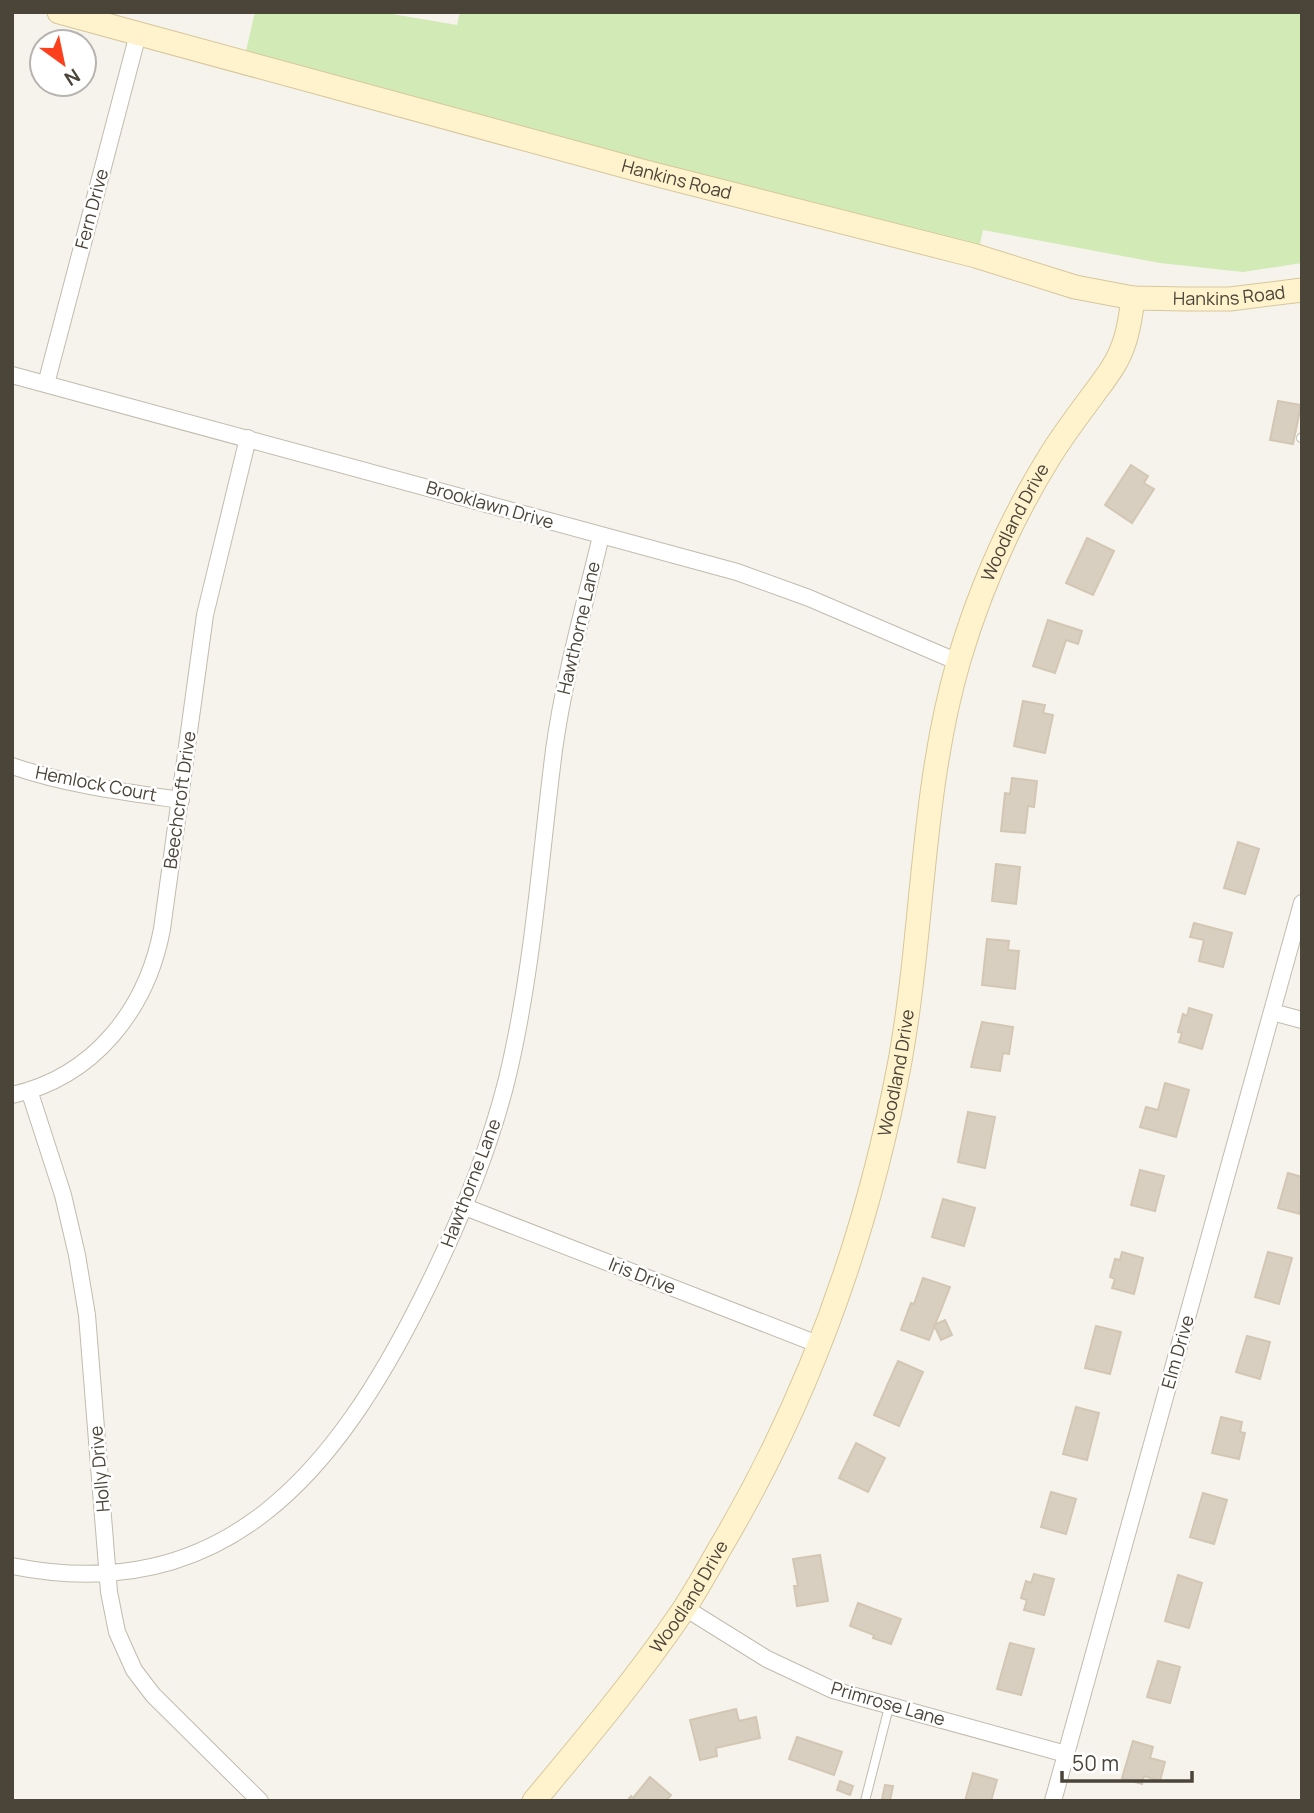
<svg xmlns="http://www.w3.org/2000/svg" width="1314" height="1813" viewBox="0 0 1314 1813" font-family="Manrope,sans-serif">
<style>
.green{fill:#d2eab5}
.building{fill:#d8cfc1;stroke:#d3c7b4;stroke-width:2}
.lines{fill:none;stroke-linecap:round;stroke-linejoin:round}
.lane-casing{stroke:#c2bbae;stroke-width:10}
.street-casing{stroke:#c2bbae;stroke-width:18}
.secondary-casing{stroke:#d6c79b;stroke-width:25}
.lane{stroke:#fff;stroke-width:8}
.street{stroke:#fff;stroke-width:16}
.secondary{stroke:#fff3cd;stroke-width:23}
.labels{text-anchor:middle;stroke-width:5;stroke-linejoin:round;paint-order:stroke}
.street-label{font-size:18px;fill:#4b4439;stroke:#fff}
</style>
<rect width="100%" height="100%" fill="#f6f3ec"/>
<path class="green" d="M255,12h125l77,13 3,-13h842v251l-59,9 -83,-9 -177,-33 -6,28 -734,-194z"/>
<path class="building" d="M1278,401l23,4 -8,39 -23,-4z
M1131,465l17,11 -4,7 10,6 -22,34 -27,-18z
M1087,538l27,13 -21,44 -27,-12z
M1048,620l34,11 -4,13 -12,-4 -11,33 -22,-7z
M1023,701l22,4 -2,8 10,2 -8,38 -31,-7z
M1012,778l25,3 -3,26 -6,-1 -3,27 -24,-2 4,-38 5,1z
M1238,842l21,7 -14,45 -21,-6z
M996,864l24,3 -4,37 -24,-3z
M1194,923l38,10 -9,34 -24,-6 5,-21 -14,-3z
M987,939l22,2 -1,9 11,1 -4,38 -33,-4z
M1189,1008l23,7 -10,34 -23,-7 3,-9 -4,-1 5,-18 4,2z
M982,1022l31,5 -4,27 -6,-1 -3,18 -29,-4z
M1165,1083l24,7 -13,47 -36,-10 6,-20 12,3z
M968,1112l27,5 -10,51 -27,-6z
M1140,1170l24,6 -9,35 -24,-6z
M1288,1173l14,4 -2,37 -22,-6z
M943,1199l32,9 -11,38 -32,-9z
M1122,1252l21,6 -9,36 -22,-6 3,-9 -5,-2 5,-18 5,1z
M1268,1252l24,6 -13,46 -24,-7z
M923,1278l27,9 -21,53 -28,-10 10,-27 3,1z
M945,1320l7,15 -11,5 -7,-15z
M1096,1326l25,6 -11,42 -25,-6z
M1247,1336l23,6 -10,37 -24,-7z
M898,1361l25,11 -24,54 -25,-11z
M1076,1407l23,6 -12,47 -24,-6z
M1221,1417l21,5 -2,10 5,1 -6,26 -27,-6z
M856,1443l29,15 -17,34 -29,-14z
M1051,1492l25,7 -10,35 -25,-7z
M1203,1493l24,7 -13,44 -24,-7z
M820,1555l8,46 -31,5 -3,-20h4l-5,-27z
M1034,1574l20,5 -10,36 -20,-5 3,-10 -6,-2 5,-17 5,2z
M1178,1575l24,8 -13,45 -24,-7z
M858,1603l43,16 -10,25 -18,-6 1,-3 -24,-9z
M1010,1643l24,6 -13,46 -24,-6z
M1158,1661l22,6 -10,36 -23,-6z
M736,1709l3,12 17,-4 4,21 -44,10 1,8 -17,4 -10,-40z
M797,1737l45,15 -8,23 -45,-16z
M1133,1741l20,6 -3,11 15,4 -5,19 -16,-5 -2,8 -20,-6z
M973,1773l24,7 -6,21h-26z
M650,1777l21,18 -5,6h-39l4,-5 2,2z
M840,1781l13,5 -3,9 -13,-5z
M885,1785l8,1 -3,15 -8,-2z"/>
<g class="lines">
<defs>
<path id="lane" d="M1301,438l1,-1
M865,1801l24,-94"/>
<path id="street" d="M12,375l725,197 72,26 149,64
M46,384l92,-350
M12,766c55,19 112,26 169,34
M1272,1012l30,8
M29,1090l34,105 14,60 10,60 22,277 8,40 17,38 19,25 107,106
M12,1095c82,-18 135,-86 150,-166l43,-314 43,-177
M465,1207l355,138
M12,1566c214,43 325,-97 411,-270 35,-70 65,-141 84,-217 26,-108 33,-219 47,-329 10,-72 30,-143 47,-214
M685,1608l82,51 66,31 233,64
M1053,1801l249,-898"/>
<g id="secondary">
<path id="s1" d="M59,12l587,160 330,84 99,31 58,11 53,1h44l72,-9"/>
<path id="s2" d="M534,1801c52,-62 103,-123 148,-189 14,-21 26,-43 38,-64 89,-150 148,-316 180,-487 24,-133 21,-271 59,-401 21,-71 52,-141 91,-204 13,-21 28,-41 43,-61 11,-15 24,-31 30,-49 6,-15 8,-32 10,-48"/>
</g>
</defs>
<use href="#lane" class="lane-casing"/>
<use href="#street" class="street-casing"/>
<use href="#secondary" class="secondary-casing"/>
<use href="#lane" class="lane"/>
<use href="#street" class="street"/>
<use href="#secondary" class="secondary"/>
</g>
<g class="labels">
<g class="street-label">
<text dy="6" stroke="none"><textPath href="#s1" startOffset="640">Hankins Road</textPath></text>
<text transform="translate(92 209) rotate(-75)" y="6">Fern Drive</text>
<text dy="6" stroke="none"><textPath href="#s1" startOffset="1208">Hankins Road</textPath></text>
<text transform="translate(490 505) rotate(16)" y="6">Brooklawn Drive</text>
<text dy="6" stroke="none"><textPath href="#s2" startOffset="1391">Woodland Drive</textPath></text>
<text transform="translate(579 628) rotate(-77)" y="6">Hawthorne Lane</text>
<text transform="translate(96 784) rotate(11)" y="6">Hemlock Court</text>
<text transform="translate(180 800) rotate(-82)" y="6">Beechcroft Drive</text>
<text dy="6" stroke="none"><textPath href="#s2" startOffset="824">Woodland Drive</textPath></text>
<text transform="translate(471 1183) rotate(-69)" y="6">Hawthorne Lane</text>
<text transform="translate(642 1276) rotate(21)" y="6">Iris Drive</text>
<text transform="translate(1178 1352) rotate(-74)" y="6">Elm Drive</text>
<text transform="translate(100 1469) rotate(-95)" y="6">Holly Drive</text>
<text dy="6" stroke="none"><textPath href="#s2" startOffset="257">Woodland Drive</textPath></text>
<text transform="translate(888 1704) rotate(16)" y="6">Primrose Lane</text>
</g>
</g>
<rect width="1314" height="1813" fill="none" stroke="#4b4439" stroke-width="28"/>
<g transform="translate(63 63) rotate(147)"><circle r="33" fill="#ffffff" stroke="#b7b4b0" stroke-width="2"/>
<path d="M0-5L12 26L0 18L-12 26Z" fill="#fc3f1d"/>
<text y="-10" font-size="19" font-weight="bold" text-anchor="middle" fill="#4b4439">N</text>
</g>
<path d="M1062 1771v10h130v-10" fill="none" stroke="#4b4439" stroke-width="3.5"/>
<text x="1072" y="1771" font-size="21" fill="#4b4439" stroke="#ffffff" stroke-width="5" paint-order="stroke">50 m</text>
</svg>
